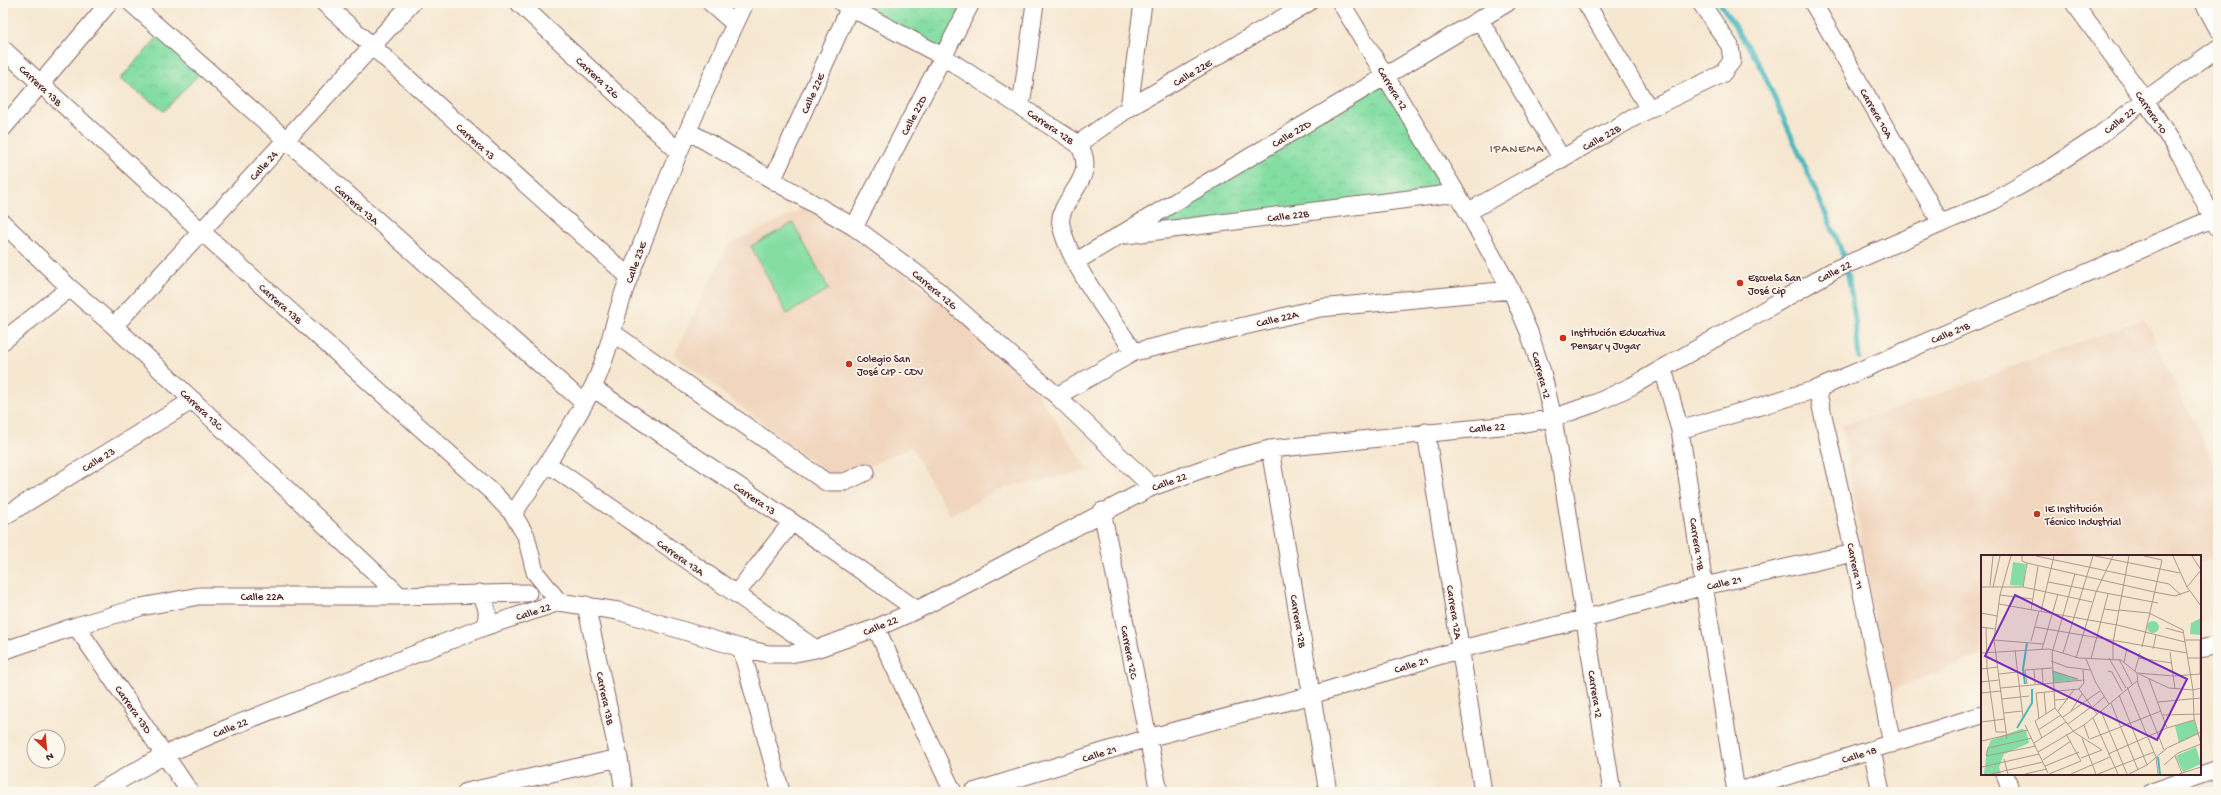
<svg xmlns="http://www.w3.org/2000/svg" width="2221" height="795" viewBox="0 0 2221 795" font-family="'Gochi Hand',sans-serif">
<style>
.built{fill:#f1d5bd}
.park{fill:url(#park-crowns);stroke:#677e67}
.garden{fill:#84dea3;stroke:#677e67}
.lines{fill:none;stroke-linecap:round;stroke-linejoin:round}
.stream{stroke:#48b8bf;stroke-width:5}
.minor-casing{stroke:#866565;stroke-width:19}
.minor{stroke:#fff;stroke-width:17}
.poi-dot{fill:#c8321e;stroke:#fbf7ec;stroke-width:1.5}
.labels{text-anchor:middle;stroke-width:3.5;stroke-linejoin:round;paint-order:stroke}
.street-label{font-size:11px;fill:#4a1f2b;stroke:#fbf7ec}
.poi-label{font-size:11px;fill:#4a1f2b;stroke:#fbf7ec;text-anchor:start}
.neighbourhood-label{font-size:12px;letter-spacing:1px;fill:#7e524d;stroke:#fbf7ec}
.inset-river{fill:none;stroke:#48b8bf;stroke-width:2}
.inset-road{fill:none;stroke:#b1978e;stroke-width:1}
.view{fill:#7b2cbf;fill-opacity:0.15;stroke:#7b2cbf;stroke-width:2}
.inset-edge{fill:none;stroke:#4a1f2b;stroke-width:2}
</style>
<defs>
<pattern id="park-crowns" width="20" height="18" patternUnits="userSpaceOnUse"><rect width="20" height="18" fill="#84dea3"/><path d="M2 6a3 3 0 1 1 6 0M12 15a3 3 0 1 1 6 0" fill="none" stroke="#74be8c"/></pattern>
</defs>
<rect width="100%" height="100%" fill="#fbf7ec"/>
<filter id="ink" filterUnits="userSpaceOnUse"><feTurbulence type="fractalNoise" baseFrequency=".025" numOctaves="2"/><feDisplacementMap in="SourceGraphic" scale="8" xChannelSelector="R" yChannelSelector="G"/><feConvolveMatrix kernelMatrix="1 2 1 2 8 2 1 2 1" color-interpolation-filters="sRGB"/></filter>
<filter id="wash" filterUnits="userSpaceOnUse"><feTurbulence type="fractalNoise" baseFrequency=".012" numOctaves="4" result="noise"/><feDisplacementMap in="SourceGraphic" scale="16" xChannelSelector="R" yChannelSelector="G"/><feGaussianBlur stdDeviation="0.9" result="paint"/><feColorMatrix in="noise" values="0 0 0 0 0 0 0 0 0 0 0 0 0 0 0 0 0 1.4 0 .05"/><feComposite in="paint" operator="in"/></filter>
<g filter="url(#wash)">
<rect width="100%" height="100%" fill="#f6e7d0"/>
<path class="built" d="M808,206l67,43 149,124 65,98 -85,17 -55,27 -38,-69 -73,36 -164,-127 54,-110z
M2144,319l74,154v82l-18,8v-7h-218v99l-95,37 -45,-267 61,-18z"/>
<path class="park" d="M845,3h100l20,11 -21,43z
M160,35l39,39 -35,37 -44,-32z
M1386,76l70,117 -336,43z"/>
<path class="garden" d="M793,223l36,66 -42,25 -36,-68z"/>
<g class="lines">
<path class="stream" d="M1720,3l40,62 79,179c13,37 16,75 20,114"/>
</g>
</g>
<g filter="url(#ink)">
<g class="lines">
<defs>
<path id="minor" d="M131,3l453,400
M324,3l305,274
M519,3l159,148
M711,3l24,21
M842,3l102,54 134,87c24,34 -22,55 -17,81 9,41 50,91 73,127
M1341,3l127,209 43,78 18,42 13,40 11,46 59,374
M1586,3l63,106
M1813,3l128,220
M2074,3l71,97 36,56 37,72
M2204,3l14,26
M1480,20l82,139
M3,49l199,183 290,260 21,22 13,22 9,36 24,30
M1021,106l14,-103
M1129,108l14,-105
M3,128l106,-125
M688,131l166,96 74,55 129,114 95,91
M1078,144l51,-36 179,-105
M773,179l77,-172
M1468,212l181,-103 73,-35 10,-13 -2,-15 -29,-43
M3,223l67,65 44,38 286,270
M854,227l117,-224
M1126,235l330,-42
M1075,262l432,-259
M114,326l298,-323
M613,333l213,149h19l21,-10
M3,341l67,-53
M1663,369l17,61 56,362
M593,388l199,134 125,88
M1817,389l37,164 38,191
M1057,396l77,-44 186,-44 191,-18
M1680,430l137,-41 397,-171
M1426,432l57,360
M1270,449l58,343
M548,464l268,185
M1102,511l57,281
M513,514c27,-40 56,-81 79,-125 18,-36 23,-77 38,-114 35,-92 73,-183 115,-272
M3,517l190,-117
M479,593c8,11 11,21 5,34
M736,594l56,-72
M586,605l33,153 5,34
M76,626l114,166
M876,628l77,164
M741,648l40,144
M2200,649l18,-4
M3,651l73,-25 65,-19 58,-11h201l128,-3
M1872,750l9,42
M2005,774l6,18
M99,792l67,-38 69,-29 249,-98 75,-25 59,9 123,37 28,6h21l26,-5 60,-21 41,-18 235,-123 79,-28 39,-10 250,-25 33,-6 43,-15 36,-17 202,-116 159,-69 51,-29 52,-34 49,-38 73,-52
M466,792l153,-34
M973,792l175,-54 164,-43 149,-46 123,-30 120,-33 150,-33
M1736,792l246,-77
M2152,792l66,-23"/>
</defs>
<use href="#minor" class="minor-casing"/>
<use href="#minor" class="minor"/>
</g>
</g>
<g class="poi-dot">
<circle cx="1740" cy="283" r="4"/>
<circle cx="1563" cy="338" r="4"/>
<circle cx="849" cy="364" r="4"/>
<circle cx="2037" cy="514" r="4"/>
</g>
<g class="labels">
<g class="street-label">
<text transform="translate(1192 72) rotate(-31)" y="4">Calle 22E</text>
<text transform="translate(598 77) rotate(43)" y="4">Carrera 12G</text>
<text transform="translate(41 85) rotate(43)" y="4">Carrera 13B</text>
<text transform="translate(1393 88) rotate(59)" y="4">Carrera 12</text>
<text transform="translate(812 93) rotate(-66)" y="4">Calle 22E</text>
<text transform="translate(2152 112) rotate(56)" y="4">Carrera 10</text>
<text transform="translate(1877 113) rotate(60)" y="4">Carrera 10A</text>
<text transform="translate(913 115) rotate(-62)" y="4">Calle 22D</text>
<text transform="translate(2119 120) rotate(-38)" y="4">Calle 22</text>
<text transform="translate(1051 126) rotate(34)" y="4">Carrera 12B</text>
<text transform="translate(1291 133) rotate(-31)" y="4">Calle 22D</text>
<text transform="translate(1601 137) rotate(-30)" y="4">Calle 22B</text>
<text transform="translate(476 141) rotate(42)" y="4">Carrera 13</text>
<text transform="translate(263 165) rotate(-48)" y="4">Calle 24</text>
<text transform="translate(357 204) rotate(41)" y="4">Carrera 13A</text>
<text transform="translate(1288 215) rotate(-7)" y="4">Calle 22B</text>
<text transform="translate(635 262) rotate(-70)" y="4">Calle 23E</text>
<text transform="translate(1834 271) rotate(-27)" y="4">Calle 22</text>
<text transform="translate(935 289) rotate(40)" y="4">Carrera 12G</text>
<text transform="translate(281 303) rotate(42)" y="4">Carrera 13B</text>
<text transform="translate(1277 318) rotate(-13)" y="4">Calle 22A</text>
<text transform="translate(1950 332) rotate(-23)" y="4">Calle 21B</text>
<text transform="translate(1542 375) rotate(75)" y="4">Carrera 12</text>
<text transform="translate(202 409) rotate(43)" y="4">Carrera 13C</text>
<text transform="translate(1487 427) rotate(-5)" y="4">Calle 22</text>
<text transform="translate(98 459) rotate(-32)" y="4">Calle 23</text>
<text transform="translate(1169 481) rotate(-20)" y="4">Calle 22</text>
<text transform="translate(755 498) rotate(34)" y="4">Carrera 13</text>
<text transform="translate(1698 544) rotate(81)" y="4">Carrera 11B</text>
<text transform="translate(681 557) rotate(35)" y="4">Carrera 13A</text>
<text transform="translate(1856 566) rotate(78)" y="4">Carrera 11</text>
<text transform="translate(1724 582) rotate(-13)" y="4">Calle 21</text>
<text x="262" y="600">Calle 22A</text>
<text transform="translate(533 611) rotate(-18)" y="4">Calle 22</text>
<text transform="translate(1455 612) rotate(81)" y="4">Carrera 12A</text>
<text transform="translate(1299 621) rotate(80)" y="4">Carrera 12B</text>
<text transform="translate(880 625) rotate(-22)" y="4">Calle 22</text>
<text transform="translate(1130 652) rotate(79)" y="4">Carrera 12C</text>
<text transform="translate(1411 664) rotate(-17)" y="4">Calle 21</text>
<text transform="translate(1596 694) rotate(81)" y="4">Carrera 12</text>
<text transform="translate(606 698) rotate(78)" y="4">Carrera 13B</text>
<text transform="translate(134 709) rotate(55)" y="4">Carrera 13D</text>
<text transform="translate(230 727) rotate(-22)" y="4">Calle 22</text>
<text transform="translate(1099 753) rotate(-17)" y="4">Calle 21</text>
<text transform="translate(1859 754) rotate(-17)" y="4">Calle 18</text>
</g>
<g class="poi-label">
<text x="1748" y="281">Escuela San<tspan x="1748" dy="13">José Cip</tspan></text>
<text x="1571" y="336">Institución Educativa<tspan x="1571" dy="13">Pensar y Jugar</tspan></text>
<text x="857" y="362">Colegio San<tspan x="857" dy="13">José CIP - CDV</tspan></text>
<text x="2045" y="512">IE Institución<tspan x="2045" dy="13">Técnico Industrial</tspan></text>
</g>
<g class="neighbourhood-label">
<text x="1517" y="152">IPANEMA</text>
</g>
</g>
<g transform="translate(1981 555)">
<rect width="220" height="220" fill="#f6e7d0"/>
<path d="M40,174l5,1 3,13 -25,11 -5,13 2,7h-17l3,-25 4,-9z" fill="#84dea3"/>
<path d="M220,63v32l-1,-15 -10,-1 1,-11zM166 72a6 6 0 1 1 12 0a6 6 0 1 1-12 0ZM71,115l27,10 -26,2z" fill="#84dea3"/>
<path d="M32,7l13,2 -3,22 -13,-1zM213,165l4,14 -19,9 -4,-17zM215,192l5,17 -18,8 -7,-16z" fill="#84dea3"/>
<path class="inset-river" d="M44,129l-2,-15 4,-26M36,173l15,-25v-14M177,202l2,17"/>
<path class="inset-road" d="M41,1v5l5,2 127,29 21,4 14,-5M55,1l133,28 12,11M114,1l85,17M192,1l14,31 14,19M211,1l9,14M67,27l110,21M9,31l3,-30M0,32h42l69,15M12,32l7,-31M42,32l4,-24M206,32l14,-17M19,40l32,4M18,49l118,21 68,17M123,54l15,2M50,55l7,-44M138,55l30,3 34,17 10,60 1,28 7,26M60,56l13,-55M0,58l16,3M0,72l14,2M5,72l1,41 9,64h10M54,72l152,26M185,73l18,5M13,85l49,4M204,85h15v34M50,86l8,-30M161,92l20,-87 -18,-4M61,94l16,-55M172,94l3,-14M34,95l8,67M189,97l5,37M0,98l68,-4 30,9 42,2 16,13 36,3 28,-2M82,98l30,-97M95,103l20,-66 17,-36M128,103l17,30M157,103l34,5M207,103h13M105,104l10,24 13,21M110,104l17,-65M132,104v-17l16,-86M138,104l13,25M70,106l16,6 23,3M143,107l3,-14M0,114l17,-2M61,114l1,14M53,115l1,14M102,115l1,13 -5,6 18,25M71,116l26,8M127,116l4,1 10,19M154,116l5,-18M156,118l1,11 26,66M18,119l18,-2M158,119l30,14 24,2 8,-2M168,124l18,49M0,127l18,-2M46,129l-2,-14 27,-2M146,132l29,70 2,17M20,133l83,-8M63,137l2,22M0,138l20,-2M138,140l28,70M21,144l27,-3M74,145l13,-1M177,147l43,-4M130,148l27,67M74,153l-3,-55 23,-79M74,153l19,24 28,18M111,153l12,-11M77,156l16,-21M90,156l11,-17M120,156l26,63M23,158l18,-2M182,160l38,-1M82,162l37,-26M112,163l25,56M58,164l-3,-26 43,-4M0,167l24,-3M87,169l23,-17M44,170l23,48M103,170l5,14M57,175l23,-15M51,183l-44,10 -2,8 50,-10M61,183l-7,-17 20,-13M101,183l14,36M26,184l-13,-99 6,-45 11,-39M109,184l71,-28M1,186l46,-11M53,188l32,-21M57,197l46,-27 53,-44M127,199l59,-26 27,-8M194,201l7,17M100,203l21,-8M23,204l4,15M62,205l28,-19M183,210l14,-12 23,-9M64,211l34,-14M1,212l57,-13M10,219l52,-12M44,219l22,-5M68,219l32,-13 -15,-27M90,219l39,-17M117,219l56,-22M148,219l18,-9 20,-17 34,-16M198,219l22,-7"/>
<path class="view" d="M34,40l172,84 -30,61 -172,-84z"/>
<rect width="220" height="220" class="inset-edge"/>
</g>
<rect width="2221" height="795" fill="none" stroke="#fbf7ec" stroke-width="16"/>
<g transform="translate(46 749) rotate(154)"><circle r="19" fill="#fbf7ec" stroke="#b4a19f"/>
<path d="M0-3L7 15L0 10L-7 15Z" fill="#c8321e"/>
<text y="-6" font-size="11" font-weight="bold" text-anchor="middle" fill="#4a1f2b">N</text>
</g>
</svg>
